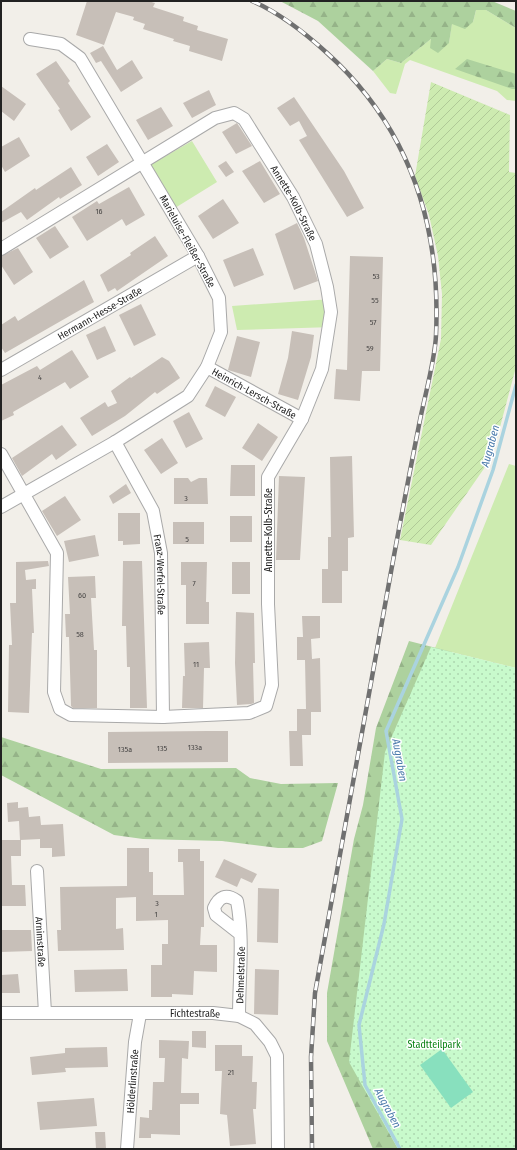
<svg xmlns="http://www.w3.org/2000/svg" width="517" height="1150" viewBox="0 0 517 1150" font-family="'Fira Sans Condensed',sans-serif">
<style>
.grass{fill:#cdebb0}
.forest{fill:url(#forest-firs)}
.park{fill:url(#park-dots)}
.garden{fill:url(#garden-furrows)}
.pitch{fill:#88e0be}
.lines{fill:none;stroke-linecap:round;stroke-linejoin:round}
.stream{stroke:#aad3df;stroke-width:3.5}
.building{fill:#c7bfb8}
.street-casing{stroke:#a9a9a9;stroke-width:14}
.street{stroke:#fff;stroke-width:12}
.rail-casing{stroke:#707070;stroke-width:4.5}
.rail{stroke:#fff;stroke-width:3;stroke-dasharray:9;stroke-linecap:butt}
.labels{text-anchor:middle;stroke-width:3;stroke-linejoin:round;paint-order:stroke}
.number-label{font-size:8px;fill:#4b4948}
.street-label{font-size:10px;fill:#222;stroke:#fff}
.park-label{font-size:10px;fill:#0c8416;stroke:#fff}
.water-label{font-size:11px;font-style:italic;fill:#4a7aab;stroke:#fff}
</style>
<defs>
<pattern id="forest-firs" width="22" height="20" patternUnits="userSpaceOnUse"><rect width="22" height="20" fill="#add19e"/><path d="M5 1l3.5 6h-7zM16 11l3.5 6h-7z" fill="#95b388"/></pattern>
<pattern id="park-dots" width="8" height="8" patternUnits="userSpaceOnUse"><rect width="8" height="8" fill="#c8facc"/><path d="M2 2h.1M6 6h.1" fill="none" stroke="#acd6af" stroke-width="1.8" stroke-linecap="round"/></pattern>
<pattern id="garden-furrows" width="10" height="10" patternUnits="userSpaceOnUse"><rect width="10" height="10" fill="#cdebb0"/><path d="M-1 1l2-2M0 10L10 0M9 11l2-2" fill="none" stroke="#b0c997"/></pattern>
</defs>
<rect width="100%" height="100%" fill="#f2efe9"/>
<path class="grass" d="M476,10h10l30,18v73l-9,-1 -10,-9 -87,-31 -5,4 -9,30 -6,-1 -17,-22 14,-12 14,4 30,-24 18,4 3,-20 21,-1z
M192,141l25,41 -42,26 -25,-43z
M332,299l1,28 -96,3 -5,-24z
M509,464l7,2v202l-81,-20z"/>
<path class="forest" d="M280,1h212l24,10v17l-30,-18h-10l-3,12 -8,7 -13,-5 -3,19 -11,10 -8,-5 1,-9 -30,24 -14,-4 -14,12 -55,-50z
M467,59l49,15v15h-4l-57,-20z
M409,641l43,11 25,497h-104l-46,-108v-48l27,-154 9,-34 13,-77z
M1,737l100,32 135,-1 14,10 31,6 57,-1 -16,58 -19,7h-25l-56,-7 -79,-2 -29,-4 -113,-60z"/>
<path class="park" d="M431,647l85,21v481h-118l-49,-87 36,-310z"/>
<path class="garden" d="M431,82l79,33 -1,57 7,1v194l-24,90 -61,88 -31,-5 41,-201 1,-45 -4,-38 -9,-41 -14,-39z"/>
<path class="pitch" d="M442,1049l31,43 -22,16 -31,-43z"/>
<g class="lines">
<path class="stream" d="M400,1149l-35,-64 -6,-60 25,-101 18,-105 -16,-88 72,-164 35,-97 23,-85"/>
</g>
<path class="building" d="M87,1h61l7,2 -2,4 31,10 -1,4 15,5 -1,4 31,9 -6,22 -33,-10 1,-5 -17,-5 1,-2 -31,-10 2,-5 -12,-4 1,-3 -18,-5 -12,33 -28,-10z
M103,46l14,24 15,-10 11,18 -22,14 -20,-31 -5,2 -6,-10z
M56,61l14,20 -2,2 23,34 -20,14 -13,-21 2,-1 -24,-35z
M1,86l25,18 -12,17 -13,-10z
M209,90l7,15 -24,13 -9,-15z
M294,97l50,74 20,37 -17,9 -48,-77 8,-4 -8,-15 -9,5 -13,-18z
M161,107l12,19 -25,14 -12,-20z
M237,123l15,23 -16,8 -14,-22z
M19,137l11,19 -25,16 -4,-7v-18z
M107,144l12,18 -21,14 -12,-19z
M226,161l8,11 -8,5 -8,-11z
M260,161l20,33 -16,9 -22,-32z
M71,167l11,18 -22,14 -1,-2 -32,23 -6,-8 -20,11v-11l34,-24 1,2z
M129,187l16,28 -19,11 -4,-7 -35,22 -15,-24 25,-16 2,3z
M223,199l16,24 -26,16 -15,-23z
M297,223l7,15 14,43 -24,9 -19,-56z
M55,226l14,21 -19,12 -14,-21z
M155,236l13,20 -51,35 -2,-3 -7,4 -8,-17 31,-20 -1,-2z
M18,248l15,24 -19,13 -13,-20v-9z
M253,248l11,27 -30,12 -11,-27z
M350,256l33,1 -3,114h-18l-2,30 -26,-2 2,-30 11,1z
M84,280l10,22 -89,51 -4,-6v-22l14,-9 3,5z
M141,304l15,31 -22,11 -15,-31z
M105,326l11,25 -19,9 -11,-25z
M292,331l22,4 -3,22 -13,43 -20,-6 10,-36z
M237,336l23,6 -9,35 -23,-7z
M72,350l17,27 -19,12 -5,-7 -52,30 1,3 -13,6v-36l36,-19 3,4z
M162,357l7,4 11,17 -23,16 -2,-2 -30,24 -33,20 -12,-18 25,-16 3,5 9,-4 -6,-12 19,-14 1,1z
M215,386l21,11 -11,20 -20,-11z
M189,412l14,27 -17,9 -13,-27z
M258,423l20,14 -16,24 -20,-13z
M62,425l15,20 -21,15 -4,-6 -30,22 -10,-18z
M162,438l16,25 -17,11 -17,-24z
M352,456l2,81 -6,1v33h-6v32h-20v-34h6v-32h3l-1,-80z
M231,465h24v31h-25z
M279,476l26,1 -5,83h-24z
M174,478h14l3,4 8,-4h8l1,26h-34z
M126,484l5,9 -18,11 -4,-8z
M65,496l16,24 -24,16 -15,-25z
M118,513h22v31l-17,1v-4h-5z
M230,516h22v26h-22z
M173,522h31v22h-31z
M95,535l4,21 -30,6 -5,-21z
M48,561l1,5 -24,4 1,10 10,-1v10h-4l2,44h-2l-3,80 -21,-1 1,-67h3l-2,-42h6v-41z
M123,561h19l5,147h-17v-41h-3l-1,-41h-4z
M181,562h26l-1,40h3v22h-23v-39h-5z
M232,562h18v32h-18z
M95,576l1,22h-5l3,52h3v58h-24l-2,-2 -2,-69h-3l-1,-23h5l-2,-37z
M236,612l18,1 1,50h-2l1,40 -3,1 -14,1 -2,-42z
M302,616h18v22l-9,1 1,20 8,-1 1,54h-10v23h-9l1,31h-13l-1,-35h8v-22h9l-1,-49h-8v-23h6z
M209,642l1,26h-6l-1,40h-21l1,-32h2l-1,-33z
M207,731h21v31l-120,1v-31z
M18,802v6l10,-1 1,10 11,-1 1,9 22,-1 2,32 -13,1v-9h-12v-9l-20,1 -1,-19 -11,1 -1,-19z
M1,840h20v16h-10l1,29h13l1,21h-25z
M127,848h22v24h4v23h31l-1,-33h-5v-13h22v12h4v66h-3l-1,18h17v27l-23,-1 -1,24 -21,-1v3h-21v-32h11v-21h6v-24l-32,1v-24l-20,1v31l7,-1 1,22 -66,1 -1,-21h4l-1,-43 67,-1z
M224,859l33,15 -5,9 -11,-5 -4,9 -22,-10z
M258,888l21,1 -1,54 -21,-1z
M1,930h30l1,21 -31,1z
M127,969l1,22 -53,1 -1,-22z
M255,969l24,1 -1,45 -24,-1z
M18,974l2,19h-19v-18z
M192,1031h14v17l-14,-1z
M159,1040l30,1 -1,18 -6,-1 -1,35h18v11h-19v31l-29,-1v4h-12l1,-21 9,1v-8h3l1,-28h11l1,-24h-6z
M215,1045h27v11h11l-1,26h5l-1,27h-3l3,35 -26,2 -3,-31 -7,-1 2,-43h-7z
M107,1047l1,20 -43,1 1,4 -34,3 -2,-18 35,-4v-5z
M94,1098l3,28 -57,4 -3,-28z
M95,1132h10l1,17h-10z"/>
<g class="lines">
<defs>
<g id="street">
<path id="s1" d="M1,249l214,-131 19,-5 10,6 49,78 23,47 11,43 4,25 -9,57 -20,50 -34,58v127l4,81 -6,21 -17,7 -86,4 -92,-2 -11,-6 -6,-17 3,-139 -56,-99"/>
<path id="s2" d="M207,367l95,52"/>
<path id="s3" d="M1,370l197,-114"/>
<path id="s4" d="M115,442l38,69 8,42 2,164"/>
<path d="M1,507l114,-65 73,-46 19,-29 14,-35 -2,-34 -21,-42 -118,-198 -19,-14 -31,-5"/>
<path id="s5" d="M37,871l8,142"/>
<path id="s6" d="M1,1013h212l26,3 16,8 15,18 7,14 1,93"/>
<path id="s7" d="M239,1016c0,-38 5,-78 -2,-115 -11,-8 -18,-4 -23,7l2,7 23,18"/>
<path id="s8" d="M127,1149l8,-107 5,-28"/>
</g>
</defs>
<use href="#street" class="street-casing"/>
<use href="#street" class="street"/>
<defs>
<path id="rail" d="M252,1c28,12 53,32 75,52 83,75 114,173 109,282 -1,26 -12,63 -17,90 -11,56 -22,113 -32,169 -24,133 -48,266 -72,399l-4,64 1,92"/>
</defs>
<use href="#rail" class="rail-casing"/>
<use href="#rail" class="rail"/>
</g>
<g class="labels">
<g class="number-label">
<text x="99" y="214">16</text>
<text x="376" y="279">53</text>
<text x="375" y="303">55</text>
<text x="373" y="325">57</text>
<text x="370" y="351">59</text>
<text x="40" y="380">4</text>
<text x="186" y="501">3</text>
<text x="187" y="542">5</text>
<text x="194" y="586">7</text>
<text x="82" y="598">60</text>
<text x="80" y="637">58</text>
<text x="196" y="667">11</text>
<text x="195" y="750">133a</text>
<text x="162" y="751">135</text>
<text x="125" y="752">135a</text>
<text x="157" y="906">3</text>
<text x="156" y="917">1</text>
<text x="231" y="1075">21</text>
</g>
<g class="street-label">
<text dy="4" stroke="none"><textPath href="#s1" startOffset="380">Annette-Kolb-Straße</textPath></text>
<text transform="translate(188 241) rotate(61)" y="4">Marieluise-Fleißer-Straße</text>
<text dy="4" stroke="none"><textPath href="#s3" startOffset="114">Hermann-Hesse-Straße</textPath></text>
<text dy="4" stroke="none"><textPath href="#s2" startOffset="54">Heinrich-Lersch-Straße</textPath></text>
<text transform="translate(268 530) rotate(-90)" y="4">Annette-Kolb-Straße</text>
<text dy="4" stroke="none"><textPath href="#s4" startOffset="143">Franz-Werfel-Straße</textPath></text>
<text dy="4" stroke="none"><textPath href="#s5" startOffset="71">Arnimstraße</textPath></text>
<text dy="4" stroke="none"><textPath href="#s7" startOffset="41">Dehmelstraße</textPath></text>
<text dy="4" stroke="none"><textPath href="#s6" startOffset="194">Fichtestraße</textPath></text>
<text dy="4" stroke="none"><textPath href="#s8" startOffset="68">Hölderlinstraße</textPath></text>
</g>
<g class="park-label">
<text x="434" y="1048">Stadtteilpark</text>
</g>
<g class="water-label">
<text transform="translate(490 446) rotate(-75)" y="4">Augraben</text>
<text transform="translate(400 760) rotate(80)" y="4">Augraben</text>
<text transform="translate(388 1108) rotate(62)" y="4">Augraben</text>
</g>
</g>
<rect width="517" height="1150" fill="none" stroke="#222222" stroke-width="4"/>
</svg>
